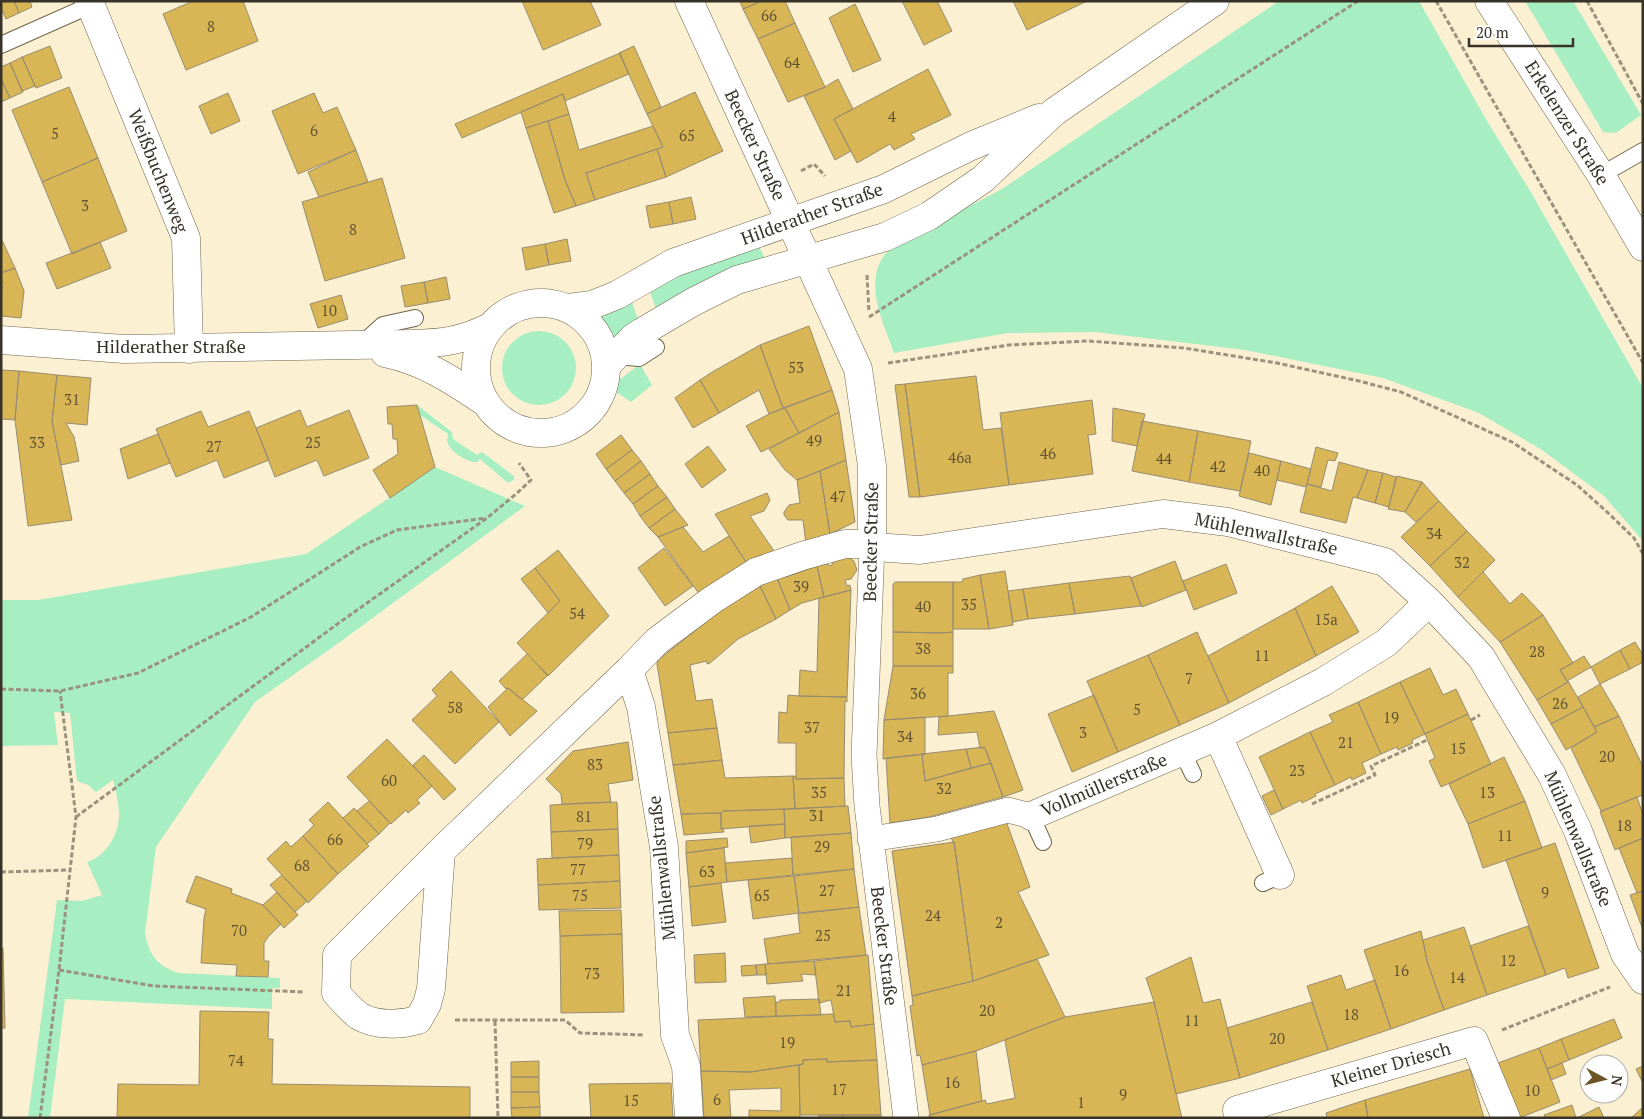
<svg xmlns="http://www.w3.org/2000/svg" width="1644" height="1119" viewBox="0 0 1644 1119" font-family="'PT Serif',serif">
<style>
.green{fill:#a7eec3}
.building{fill:#d8b555;stroke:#978c71}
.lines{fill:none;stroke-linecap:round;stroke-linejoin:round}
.service-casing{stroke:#70654b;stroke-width:18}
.pedestrian-casing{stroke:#70654b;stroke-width:26}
.minor-casing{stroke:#70654b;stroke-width:29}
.tertiary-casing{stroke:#70654b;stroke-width:29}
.path{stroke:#9a927d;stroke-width:3;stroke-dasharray:5 2.5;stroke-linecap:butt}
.service{stroke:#fff;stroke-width:16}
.pedestrian{stroke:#fff;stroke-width:25}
.minor{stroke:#fff;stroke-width:28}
.tertiary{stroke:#fff;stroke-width:28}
.labels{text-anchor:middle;stroke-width:4.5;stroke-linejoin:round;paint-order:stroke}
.number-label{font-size:15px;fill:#605433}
.street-label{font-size:18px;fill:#383328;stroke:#fefefe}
</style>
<rect width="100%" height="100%" fill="#fcf0d2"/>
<path class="green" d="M1279,1h140l68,120 42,68 114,199v153l-39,-45 -62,-46 -63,-37 -96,-35 -138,-28 -150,-18 -87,1 -114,20c-10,-29 -30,-66 -11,-96 3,-5 10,-9 14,-13l105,-55z
M1525,1h48l68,114 -25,18 -13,-1z
M758,244l8,17 -109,51 -8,-23 33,-19z
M631,299l8,24 -26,17 -15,-25z
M502 368a37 37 0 1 1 74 0a37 37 0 1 1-74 0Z
M640,364l12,21 -21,17 -18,-12 6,-10z
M417,405l35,27 1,7 24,16 5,-3 32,24v4l-6,3 -28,-24 -3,3c-10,1 -28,-11 -30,-21l1,-7 -28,-19z
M435,467l90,39 -185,136 -85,60 -99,145 -11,86c4,22 12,33 34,40l101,5v10h-8v21l-207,-10 -15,119h-22l29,-218 25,1 20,-6 -15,-33c19,-6 31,-26 32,-46 0,-12 -3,-24 -6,-36l-17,12 -8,-7 -11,-4 -7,-68 -16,-1 4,33 -57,1v-146h37l268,-46z"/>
<path class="building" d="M1,1h13l5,12 -13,6 -5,-11z
M14,1h16l2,6 -13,6z
M193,1h50l15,40 -72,29 -23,-56z
M522,1h68l11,24 -58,25z
M740,1h22l-19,8z
M762,1h23l10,22 -37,16 -15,-30z
M902,1h35l15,30 -28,14z
M1013,1h74l-60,29z
M855,4l26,56 -28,12 -24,-54z
M795,23l30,64 -37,15 -30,-63z
M50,46l12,32 -26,10 -14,-31z
M634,46l27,61 -14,7 -28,-61z
M620,53l9,21 -64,27 -2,-7 -101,44 -7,-14z
M22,57l13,29 -13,5 -12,-28z
M10,63l13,29 -13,6 -9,-19v-12z
M928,69l23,46 -40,19 4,5 -21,11 -4,-6 -33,19 -23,-44z
M1,79l9,19 -9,4z
M838,79l15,30 -19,10 17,32 -16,9 -31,-64 21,-9z
M69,87l29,71 -56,24 -30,-72z
M695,92l28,59 -57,26 -9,-28 6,-2 -16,-33z
M228,93l12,28 -29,13 -12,-28z
M314,93l9,20 14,-6 19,43 -58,24 -26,-63z
M563,94l6,20 -43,14 -5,-16z
M569,114l10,36 74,-24 10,21 -77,26 9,27 -19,6 -11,-26 -17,-59z
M548,121l17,59 11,26 -22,7 -28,-85z
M657,149l9,28 -71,23 -9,-27z
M356,150l12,32 -49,15 -11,-25z
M98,158l29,73 -55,23 -30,-72z
M382,178l23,80 -80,23 -23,-79z
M691,197l5,22 -23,5 -4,-22z
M669,202l4,22 -23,4 -4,-22z
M1,238l14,30 -14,5z
M567,239l4,22 -22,4 -4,-21z
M100,242l11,26 -54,21 -11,-26z
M545,244l4,21 -23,5 -4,-22z
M15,268l9,23 -3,27 -20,-2v-28h2l-2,-3v-12z
M446,277l4,22 -22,4 -4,-21z
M424,282l4,21 -23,4 -4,-21z
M341,295l7,24 -30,9 -8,-24z
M809,326l23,64 -49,18 -23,-63z
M760,345l23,63 -14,6 -10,-24 -40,23 -19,-33 14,-9z
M1,370l18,1 -4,49 -14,-1z
M19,371l38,4 -5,47 20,98 -44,6 -13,-106z
M57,375l34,3 -4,47 -21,-2 8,14 5,24 -18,4 -9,-43z
M976,376l7,54 18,-2 8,57 -89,12 -15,-113z
M700,380l19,33 -26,15 -18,-30z
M905,384l15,113h-11l-14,-112z
M832,390l7,22 -40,21 -14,-25z
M1092,400l4,34 -8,1 5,39 -84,11 -9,-72z
M417,405l18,62 -45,31 -17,-28 25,-16 -1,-15h-4l-1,-15h-4l-1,-17z
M785,408l14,25 -38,19 -15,-26 23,-12z
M1113,408l32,6 -8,32 -25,-5z
M300,410l7,17 42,-17 20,48 -45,18 -7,-16 -42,17 -19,-49z
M201,411l7,16 41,-16 20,49 -45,18 -7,-18 -41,17 -20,-48z
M839,412l7,48 -49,20 -12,-10 -16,-21z
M1142,421l56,10 -9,51 -57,-11z
M1198,431l53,10 -11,50 -51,-9z
M158,434l12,29 -42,16 -8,-30z
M621,435l11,15 -26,19 -10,-15z
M708,446l18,24 -24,18 -17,-24z
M1316,447l22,6 -3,8 -7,-1 -7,27 -14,-3z
M632,450l9,11 -26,20 -9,-12z
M1249,453l32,8 -10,44 -32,-9z
M846,460l9,62 -25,12 -10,-63z
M641,461l9,13 -26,19 -9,-12z
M1281,461l30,8 -5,18 -29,-7z
M1339,462l29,8 -11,28 -4,-1 -7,26 -46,-11 7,-28 25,7z
M1368,470l15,3 -8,30 -18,-5z
M820,471l10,63 -24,10 -3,-24h-15l-4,-5v-3l5,-7 11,-2 -3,-23z
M1383,473l13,4 -7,30 -14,-4z
M650,474l8,12 -25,18 -9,-11z
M1397,476l25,6 -17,30 -17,-3z
M1422,482l17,19 -23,21 -11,-10z
M658,486l9,11 -27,19 -7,-12z
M767,493l3,7 -6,11 -14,5 24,35 -5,2 -21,12 -33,-51z
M667,497l8,12 -26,19 -9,-12z
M1439,501l28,30 -37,35 -29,-29z
M675,509l13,16 -30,12 -9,-9z
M683,527l20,25 26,-16 19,29 -48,30 -42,-58z
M1467,531l28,29 -37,37 -28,-31z
M664,548l29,38 -28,20 -27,-38z
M558,550l51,66 -61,60 -31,-33 43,-42 -25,-33z
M846,556l8,5 3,9 -6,9 -6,1 2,6 3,-1 1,5 -27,7 -7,-31 10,-2 4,2 4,-7z
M1175,561l11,29 -44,17 -11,-29z
M1226,564l11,29 -43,17 -11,-29z
M817,566l7,31 -22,6 -12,7 -13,-32 9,-1z
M535,568l25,33 -12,12 -27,-34z
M1005,571l8,54 -24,4 -9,-54z
M1483,572l27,32 12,-11 21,22 -43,27 -42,-45z
M980,575l9,54h-36v-47h9l1,-3z
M1130,576l11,30 -66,8 -6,-31z
M777,578l13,32 -14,9 -17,-35z
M895,582h58v50l-11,1 -49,-1v-48z
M1069,583l6,31 -47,5 -5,-30z
M759,584l17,35 -38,20 -28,24 -3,1v-3l-17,4 6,36 16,-2 5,29 -49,5 -11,-69 1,-4 67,-53z
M1332,586l27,46 -43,24 -21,-48z
M1023,589l5,30 -15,3 -5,-31z
M851,590l-4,107 -48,-1 1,-26 17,2 2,-74z
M1295,608l21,48 -87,47 -21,-47z
M1543,615l30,48 -13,7 8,12 -31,18 -37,-58z
M893,632l49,1 11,-1v34h-60z
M1197,632l32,71 -49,22 -32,-70z
M1635,642l8,13v7l-13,7 -10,-19z
M1620,650l10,19 -30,15 -9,-17z
M527,654l21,21 -26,25 -14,-12 -2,1 -7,-8z
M1148,655l32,70 -62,27 -31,-71z
M1584,656l7,11 -24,14 -7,-11z
M893,666h60v7h-5v43l-64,4z
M1430,668l13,27 13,-6 12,25 -43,20 -25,-52z
M451,671l48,51 -44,42 -43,-44 25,-24 -5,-6z
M1567,681h1l15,26 -32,17 -14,-24 31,-18z
M1400,682l25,52 -13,6 1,3 -15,7 -1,-3 -16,7 -23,-52z
M1600,684l19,32 -25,11 -16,-30z
M508,688l29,23 -27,25 -22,-29z
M788,695l11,1 48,1v5l-2,-1 -1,77 -48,1v-36h-18l1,-31 8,1z
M1094,695l24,57 -46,20 -24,-58z
M1358,702l23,52 -19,9 4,10 -14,7 -1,-3 -16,8 -25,-53 23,-10 -4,-7z
M1583,707l14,25 -31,18 -15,-26z
M994,711l29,79 -20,7 -18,-49h-5l-3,-16 -39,3 1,-18z
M1468,714l23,50 -50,23 -12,-26 6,-3 -10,-24z
M1619,716l24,51v28l-42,16 -30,-63 26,-16 -3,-5z
M925,717v37l-42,5 1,-39z
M717,728l5,32 -49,5 -5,-32z
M1310,732l25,53 -20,9 1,2 -14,7 -1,-3 -18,9 -24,-52z
M387,739l45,47 -15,14 3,3 -12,10 -2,-3 -15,14 -44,-47z
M628,742l5,38 -25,4 3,18 -49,2 -1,-10 -15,-15 27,-28z
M984,747l1,1 6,15 -20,5 -5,-19z
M966,749l5,19 -46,13 -3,-27z
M922,754l3,27 66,-18 12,34 -74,20 -39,6 -4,-65z
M424,755l32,34 -12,11 -31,-35z
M1504,757l21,44 -57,23 -19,-40z
M722,760l3,18 68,-2 2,33 -72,2 -2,2 -40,1 -8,-49z
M793,776h2l1,3 48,-1 1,28 -50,3z
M1274,790l9,19 -12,6 -9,-19z
M1637,797l6,18v23l-28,12 -15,-38z
M369,801l21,22 -11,11 -22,-23z
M1525,801l17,47 -59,20 -15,-44z
M328,802l41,44 -31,28 -35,-38 11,-11 -5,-5z
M617,802l1,27 -67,3 -1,-27z
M848,806l3,27 -66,5 -1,-29z
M354,808l25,26 -12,10 -24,-26z
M784,809l1,15 -64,5v-16l2,-2z
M721,813v16l2,-1 1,4 -40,3 -3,-21z
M1006,821l24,66 -12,5 31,63 -76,26 -19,-139 -1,1 -3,-10z
M785,824v14l-34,5 -2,-17z
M618,829l1,26 -67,3 -1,-26z
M851,833l3,36 -61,6 -2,-38z
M303,836l35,38 -30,29 -41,-44 19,-18 5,6z
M727,838l1,9 -42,6v-12z
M1643,838v53l-6,2 -18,-45z
M954,842l19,139 -61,15 -20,-145z
M1555,843l44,125 -31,10 -3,-10 -19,7 -40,-115z
M724,848l3,34 -38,5 -3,-34z
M619,855l1,26 -82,4 -1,-26z
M792,858l1,17 -66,7 -2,-19z
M854,869l5,38 -60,6 -5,-37z
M282,875l25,26 -12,11 -25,-27z
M196,876l36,13 -1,4 32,12 18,19 -13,13 -4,6v18h5l-1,16 -32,-1 1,-11 -36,-2 3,-45 2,-9 -20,-7z
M794,876l5,37 -46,6 -5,-39z
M620,881l1,27 -82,2 -1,-25z
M721,883l5,39 -34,4 -3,-39z
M1643,891v39l-13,-35z
M277,892l21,23 -14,13 -21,-23z
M859,907l7,48 -98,9 -4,-25 36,-6 -2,-19z
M621,910l1,24 -62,2 -1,-25z
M1528,926l18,49 -59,20 -17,-49z
M1464,927l23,68 -43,15 -17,-49 -4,-21z
M1421,931l6,30 17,49 -53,19 -27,-79z
M622,934l2,78 -63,1 -1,-77z
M1,948h2l2,80h-4z
M725,953l1,29 -31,1 -1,-28z
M868,955l6,69 -23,3 -1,-6 -15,1 -4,-22 -12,3 -5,-42z
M1191,957l12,46 17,-4 20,79 -64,16 -22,-92 -8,-24z
M1037,959l28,58 -89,34 -54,14 -2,-10 -3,1 -7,-50 3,-1 -1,-9 61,-15z
M814,961l2,14 -15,-1 2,7 -36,3 -2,-20z
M765,964l1,11h-9l-1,-10z
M756,965l1,10 -15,1 -1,-10z
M1341,975l5,15 29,-10 16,49 -63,21 -21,-64z
M775,996l1,20 -31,1 -2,-19z
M819,999l2,16 -45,1v-14h4v-2z
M1154,1002l28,116h-253v-3l56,-15 2,4 28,-6 -10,-58 60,-23z
M1312,1002l16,48 -88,28 -13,-50z
M200,1011l69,1 -1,27h5l-1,45 198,3v31h-353l1,-34 81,1z
M833,1014l2,8 15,-1 1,6 23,-3 3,36 -50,2v-3l-24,1v4l-53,8 -49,-1 -3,-51z
M1614,1019l8,19 -53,22 -8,-21z
M1561,1039l8,21 -22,9 -8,-21z
M1539,1048l21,54 -41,16 -21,-55z
M976,1051l6,50 -52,14 -8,-50z
M827,1059v3l50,-2 4,55h-81l-1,-50 4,-1v-4z
M539,1061v16h-28v-15z
M1562,1063l4,11 -15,6 -4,-11z
M799,1065l1,53h-51v-8l32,1v-23l-52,2 2,28h-27l-3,-47 49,1z
M1643,1066v17l-7,-14z
M1470,1069l14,49h-116l-3,-18z
M511,1077h28v15h-28z
M671,1083l2,35h-82l-2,-34z
M511,1092h28l1,15 -29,1z
M1365,1100l3,18h-41l-1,-5z
M1572,1105l4,13h-31l-1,-3z
M540,1107v11h-28l-1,-10z
M1599,1107l5,11h-27z
M1643,1107v11h-12z
M819,1115h24v3h-24z
M843,1115h38v3h-38z"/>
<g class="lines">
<defs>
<path id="service" d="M1,45l90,-40
M1601,175l42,-24
M361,345l22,-20 32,-7
M616,356l23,2 17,-11
M1182,751l11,23
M1031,816l12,26
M1263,883l17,-8"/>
<path id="pedestrian" d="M872,545l-8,210 3,51 39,312
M870,839l67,-10 71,-19 23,6"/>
<path id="minor" d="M89,1l97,237 3,111
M689,1l169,368 14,97v79
M629,670l12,37 23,140 11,188 11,31 3,52
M1218,736l62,139
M1031,816l187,-80 105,-54 63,-39 43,-41
M441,851l-10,138 -4,15 -9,16c-18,5 -42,6 -59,-4 -8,-6 -16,-15 -23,-23l1,-38 104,-104 188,-181 28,-29 55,-41 44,-28 46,-16 43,-12h18l25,4 32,2 243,-36 65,8 157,40 44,40 52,55 71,118 26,56 47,123 18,26
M1238,1118l-1,-8 237,-69 32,77"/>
<path id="tertiary" d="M1489,1l112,174 42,72
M476 368a65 65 0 1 1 130 0a65 65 0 1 1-130 0Z
M568,308l24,-3 25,-10 56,-32 211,-74 87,-43 68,-28
M1,340l123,9 288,-5c31,-1 49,-3 78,-17
M385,353c39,8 67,27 100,49
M606,366l27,-28 9,-6 51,-30 44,-22 148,-43 44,-21 54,-37 71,-67 161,-111"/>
</defs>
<use href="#service" class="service-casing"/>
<use href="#pedestrian" class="pedestrian-casing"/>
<use href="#minor" class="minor-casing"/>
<use href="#tertiary" class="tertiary-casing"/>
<path class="path" d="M1436,1l207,362
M1587,1l56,103
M801,171l13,-7 11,12
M867,275l2,37
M869,317l489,-316
M888,363l121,-18 79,-4 96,7 93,15 82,18 42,11 111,50 65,43 29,26 28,27 9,16
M1,689l59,2 78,-18 113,-56 109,-70 37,-17 89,-12
M1471,720l9,-5
M1312,804l63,-29 -4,-9 56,-26
M76,817l260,-192 151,-107 29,-24 15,-14 -12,-17
M1,872l69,-2
M59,970l95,16 151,6
M455,1020h110l15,13 64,2
M495,1021l3,97
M1502,1030l108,-43
M40,1118l19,-148 17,-153 -16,-126"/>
<use href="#service" class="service"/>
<use href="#pedestrian" class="pedestrian"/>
<use href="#minor" class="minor"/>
<use href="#tertiary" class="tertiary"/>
</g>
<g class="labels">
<g class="number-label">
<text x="769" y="21">66</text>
<text x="211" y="32">8</text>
<text x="792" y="68">64</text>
<text x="892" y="122">4</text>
<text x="314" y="136">6</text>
<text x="55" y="139">5</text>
<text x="687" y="141">65</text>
<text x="85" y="211">3</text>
<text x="353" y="235">8</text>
<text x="329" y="316">10</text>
<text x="796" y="373">53</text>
<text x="72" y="405">31</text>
<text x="814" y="446">49</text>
<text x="37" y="448">33</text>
<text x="313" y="448">25</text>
<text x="214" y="452">27</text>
<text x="1048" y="459">46</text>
<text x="960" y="463">46a</text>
<text x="1164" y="464">44</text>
<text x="1218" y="472">42</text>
<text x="1262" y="476">40</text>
<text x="838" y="502">47</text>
<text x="1434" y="539">34</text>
<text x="1462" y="568">32</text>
<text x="801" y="592">39</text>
<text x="969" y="610">35</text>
<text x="923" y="612">40</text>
<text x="577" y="619">54</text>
<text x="1326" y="625">15a</text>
<text x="923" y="654">38</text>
<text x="1537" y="657">28</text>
<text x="1262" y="661">11</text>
<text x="1189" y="684">7</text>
<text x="918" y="699">36</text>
<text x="1560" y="709">26</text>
<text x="455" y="713">58</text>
<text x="1137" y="715">5</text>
<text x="1391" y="723">19</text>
<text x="812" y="733">37</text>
<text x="1083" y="738">3</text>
<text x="905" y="742">34</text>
<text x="1346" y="748">21</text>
<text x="1458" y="754">15</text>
<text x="1607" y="762">20</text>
<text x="595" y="770">83</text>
<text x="1297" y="776">23</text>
<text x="389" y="786">60</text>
<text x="944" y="794">32</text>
<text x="819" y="798">35</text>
<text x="1487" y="798">13</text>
<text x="817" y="821">31</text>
<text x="584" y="822">81</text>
<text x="1624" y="831">18</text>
<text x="1505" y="841">11</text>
<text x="335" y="845">66</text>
<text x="585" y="849">79</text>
<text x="822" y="852">29</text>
<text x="302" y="871">68</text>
<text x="578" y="875">77</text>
<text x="707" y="877">63</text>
<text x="827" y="896">27</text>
<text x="1545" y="898">9</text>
<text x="580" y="901">75</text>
<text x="762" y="901">65</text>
<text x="933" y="921">24</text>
<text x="999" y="928">2</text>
<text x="239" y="936">70</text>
<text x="823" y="941">25</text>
<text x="1508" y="966">12</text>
<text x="1401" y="976">16</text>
<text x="592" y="979">73</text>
<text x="1457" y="983">14</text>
<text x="844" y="996">21</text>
<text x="987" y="1016">20</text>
<text x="1351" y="1020">18</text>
<text x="1192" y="1026">11</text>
<text x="1277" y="1044">20</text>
<text x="787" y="1048">19</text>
<text x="236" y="1066">74</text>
<text x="952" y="1088">16</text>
<text x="839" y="1095">17</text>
<text x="1532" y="1096">10</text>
<text x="1123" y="1100">9</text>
<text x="717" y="1105">6</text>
<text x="631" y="1106">15</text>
<text x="1081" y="1108">1</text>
</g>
<g class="street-label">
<text transform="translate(1567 123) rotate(58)" y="6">Erkelenzer Straße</text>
<text transform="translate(755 145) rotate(65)" y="6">Beecker Straße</text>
<text transform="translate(158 171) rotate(68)" y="6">Weißbuchenweg</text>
<text transform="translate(812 214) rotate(-20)" y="6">Hilderather Straße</text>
<text x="171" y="353">Hilderather Straße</text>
<text transform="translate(1266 534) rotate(12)" y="6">Mühlenwallstraße</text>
<text transform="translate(871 542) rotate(-89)" y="6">Beecker Straße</text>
<text transform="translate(1104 785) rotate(-23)" y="6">Vollmüllerstraße</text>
<text transform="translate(1578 839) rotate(67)" y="6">Mühlenwallstraße</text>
<text transform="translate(662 868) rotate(-96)" y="6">Mühlenwallstraße</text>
<text transform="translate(884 946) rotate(83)" y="6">Beecker Straße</text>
<text transform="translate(1391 1065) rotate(-16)" y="6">Kleiner Driesch</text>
</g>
</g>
<rect width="1644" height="1119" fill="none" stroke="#383328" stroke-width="5"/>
<g transform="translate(1604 1079) rotate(97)"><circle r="24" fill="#fefefe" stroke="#afada8"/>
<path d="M0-4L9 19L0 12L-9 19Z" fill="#6d5425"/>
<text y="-8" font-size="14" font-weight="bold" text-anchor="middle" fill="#383328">N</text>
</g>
<path d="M1469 38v8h104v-8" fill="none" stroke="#383328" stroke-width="2.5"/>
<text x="1476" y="38" font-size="15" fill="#383328" stroke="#fefefe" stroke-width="4" paint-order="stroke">20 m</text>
</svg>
